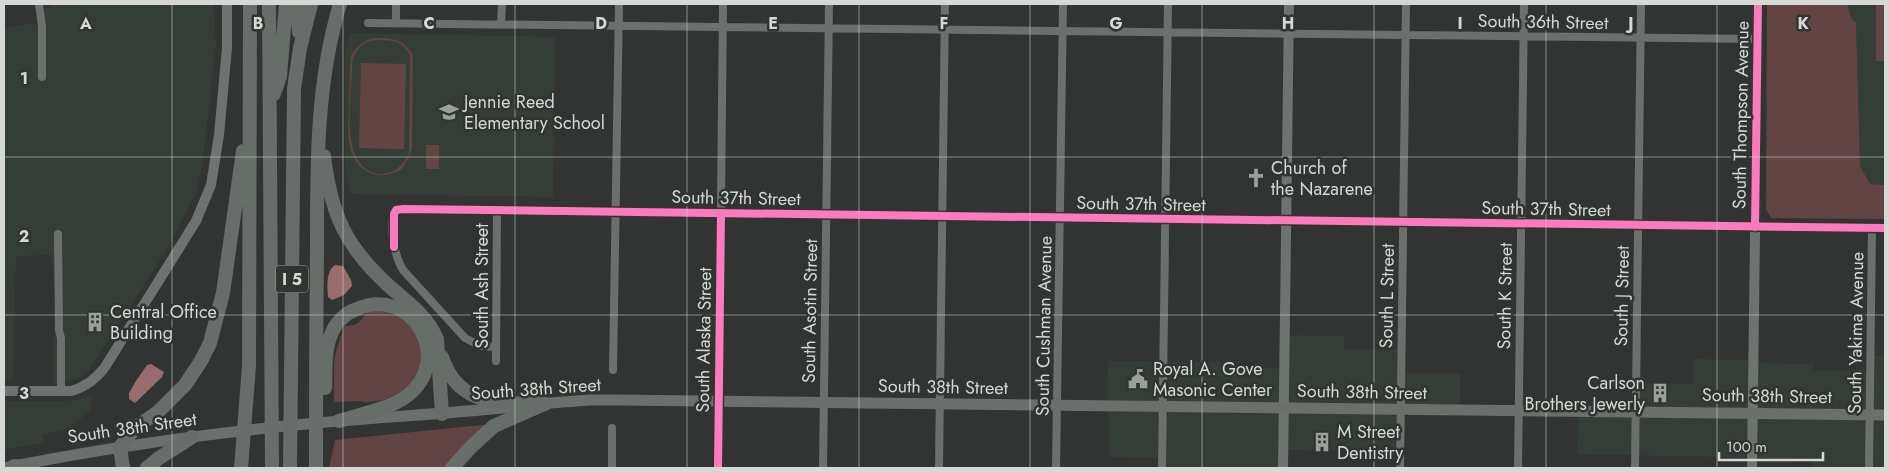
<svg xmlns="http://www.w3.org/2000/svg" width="1889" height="472" viewBox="0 0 1889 472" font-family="Jost,sans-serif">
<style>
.built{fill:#353e36}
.green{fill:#634445;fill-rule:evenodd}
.water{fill:#986d6e}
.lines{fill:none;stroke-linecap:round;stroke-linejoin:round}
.street{stroke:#6b706c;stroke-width:8}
.secondary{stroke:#6d736e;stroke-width:10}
.primary{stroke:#6b706c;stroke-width:11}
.highway{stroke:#676e69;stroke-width:14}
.cycleway-casing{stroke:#303531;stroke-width:11}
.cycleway{stroke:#fd7abc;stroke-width:8}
.grid{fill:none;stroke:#d5d8d5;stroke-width:1;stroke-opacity:0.55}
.labels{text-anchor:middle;stroke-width:5;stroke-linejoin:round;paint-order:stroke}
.shield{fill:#303531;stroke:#a4a7a4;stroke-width:1}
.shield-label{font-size:16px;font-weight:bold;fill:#d5d8d5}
.street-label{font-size:18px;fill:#d5d8d5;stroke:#303531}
.poi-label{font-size:18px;fill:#d5d8d5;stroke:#303531;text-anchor:start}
.grid-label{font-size:16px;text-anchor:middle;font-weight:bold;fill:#d5d8d5;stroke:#303531;stroke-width:5;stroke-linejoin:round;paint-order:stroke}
</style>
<rect width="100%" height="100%" fill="#313432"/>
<path class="built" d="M49,4h165l2,42 -13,112 -6,33 -31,60 -78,121 -10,7 -25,4 2,-90 -3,-38 -36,1 -3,124h-9v-352l24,-4 17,2 -1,-18 7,-1z
M1847,4h38v181l-15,-1 -10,-18 -4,-143 -4,-3z
M351,33l204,4 -2,160 -202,-3 -6,-23v-119z
M1285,335l59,1v13h58v25h58v36h-59l-1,41 -116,-1 -1,18h-121v-10l-53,-1 -1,-96 117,1v6h59z
M1871,356h14v112h-74v-9l-234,-5 1,-42h58v-29l58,1v-25l59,1 1,3 59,1v7l57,-1z
M92,395l-1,15 -22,18 -26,7v8l-39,7v-49h56l16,-1z"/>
<path class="green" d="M1767,4h80l5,16 4,2 4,144 10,18 15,1v34l-114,-1 -5,-9z
M1876,4h9v57h-9z
M373,38c17,0 30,0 40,17l-1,93 -4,11 -7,11c-11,5 -22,8 -33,2 -25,-14 -19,-45 -19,-69 1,-16 0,-31 2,-47 5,-9 12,-15 22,-18zM377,40c15,0 25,1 33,15l-1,98c-5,11 -13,19 -25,21 -6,1 -10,-1 -15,-3 -30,-17 -16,-78 -17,-108 3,-14 11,-22 25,-23z
M361,63l45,1 -2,85 -45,-1z
M426,145h13v24h-13z
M379,311c11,2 24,5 32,14 3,3 5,10 7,14 14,31 -13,59 -43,62 -6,1 -10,2 -15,0l-26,1v-44l10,-32c13,0 16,-3 23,-14z
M492,424l-22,16 -26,28h-115l6,-28z"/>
<path class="water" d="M335,265l8,1 8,14 1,6 -8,9 -12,5 -4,-3c-1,-10 -2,-26 7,-32z
M151,364l13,8 -2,5 -27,26 -6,-4v-6l7,-12 11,-16z"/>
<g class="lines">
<path class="street" d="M39,4l3,22v51
M396,4v19
M368,23l1389,16
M501,24l1,-20
M58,234l1,96 2,8v53
M496,347l-15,-1 -16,-8 -62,-68c-8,-13 -16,-46 -7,-60l36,-1 1453,19
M496,361l1,-151
M613,370l6,-366
M719,401l4,-397
M612,468v-40
M823,468l6,-464
M939,468l6,-464
M1056,468l7,-464
M1162,468l6,-464
M1400,468l6,-464
M1518,468l6,-464
M1635,468l6,-464
M1869,468l3,-240"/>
<path class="secondary" d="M4,391h67c15,-4 25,-12 34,-24l91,-146 15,-36 8,-50 8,-87v-44
M718,468l1,-67
M1283,468l6,-464
M1752,468l6,-464"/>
<path class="primary" d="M537,404l53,-4h30l1265,15
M4,468c93,-19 186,-32 281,-42 75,-8 151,-11 226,-19"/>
<path class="highway" d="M269,4l3,464
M299,32l-1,-15 2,-13
M274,94l6,-18 6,-72
M324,156c7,58 21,90 65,130 18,16 38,29 48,53l5,75
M442,357c17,51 58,45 103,47
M325,388c1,-17 -1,-37 6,-53 4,-12 14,-22 26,-26 55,-24 98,50 50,87 -17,13 -47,18 -68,25
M14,466l19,2
M123,468l-3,-21 15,-19 23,-16 27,-27 16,-24 9,-18 13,-50 20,-142
M147,468l12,-10 33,-21
M241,468l8,-102 1,-362
M290,468l4,-379 6,-41 11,-44
M316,468c0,-73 0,-147 1,-220 0,-83 -1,-164 23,-244
M452,468l19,-21 23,-21 48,-21"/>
<defs>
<path id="cycleway" d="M1755,227l3,-223
M394,247v-33l2,-4 7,-1 1482,19
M718,468l3,-255"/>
</defs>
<use href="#cycleway" class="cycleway-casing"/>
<use href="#cycleway" class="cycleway"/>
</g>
<path class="grid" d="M172,4v464M343,4v464M515,4v464M687,4v464M859,4v464M1030,4v464M1202,4v464M1374,4v464M1546,4v464M1717,4v464M4,157h1881M4,315h1881"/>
<defs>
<symbol id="school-bare" viewBox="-9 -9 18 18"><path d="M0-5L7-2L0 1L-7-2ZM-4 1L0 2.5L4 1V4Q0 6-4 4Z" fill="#9c9f9c" stroke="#303531" stroke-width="2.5" paint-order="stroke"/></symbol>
<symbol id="church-bare" viewBox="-9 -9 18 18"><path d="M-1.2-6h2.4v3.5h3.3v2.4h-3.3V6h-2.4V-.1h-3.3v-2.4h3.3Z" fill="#9c9f9c" stroke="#303531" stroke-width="2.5" paint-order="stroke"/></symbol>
<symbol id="building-bare" viewBox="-9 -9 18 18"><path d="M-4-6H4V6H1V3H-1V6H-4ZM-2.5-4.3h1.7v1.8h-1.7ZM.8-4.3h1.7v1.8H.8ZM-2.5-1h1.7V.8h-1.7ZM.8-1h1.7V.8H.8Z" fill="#9c9f9c" stroke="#303531" stroke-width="2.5" paint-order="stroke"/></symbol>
<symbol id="civic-bare" viewBox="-9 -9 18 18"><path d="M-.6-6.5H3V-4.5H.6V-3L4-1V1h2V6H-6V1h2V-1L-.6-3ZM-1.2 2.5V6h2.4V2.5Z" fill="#9c9f9c" stroke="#303531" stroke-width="2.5" paint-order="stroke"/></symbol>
</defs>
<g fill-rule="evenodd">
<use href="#school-bare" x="435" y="98" width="28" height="28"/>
<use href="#church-bare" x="1242" y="164" width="28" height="28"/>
<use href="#building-bare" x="81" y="308" width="28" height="28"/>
<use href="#civic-bare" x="1124" y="365" width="28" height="28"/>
<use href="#building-bare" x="1646" y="379" width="28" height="28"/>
<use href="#building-bare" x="1308" y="428" width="28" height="28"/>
</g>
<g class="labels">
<rect class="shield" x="276" y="265.5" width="32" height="27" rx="4"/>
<g class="shield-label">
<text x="292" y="285">I 5</text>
</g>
<g class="street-label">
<text transform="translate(1543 22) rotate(1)" y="6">South 36th Street</text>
<text transform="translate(1741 115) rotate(-89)" y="6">South Thompson Avenue</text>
<text transform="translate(736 198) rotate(1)" y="6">South 37th Street</text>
<text transform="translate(1141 204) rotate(1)" y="6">South 37th Street</text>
<text transform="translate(1546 209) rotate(1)" y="6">South 37th Street</text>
<text transform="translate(482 286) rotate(-90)" y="6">South Ash Street</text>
<text transform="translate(1387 296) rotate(-89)" y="6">South L Street</text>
<text transform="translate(1505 296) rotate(-89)" y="6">South K Street</text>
<text transform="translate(1622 296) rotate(-89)" y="6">South J Street</text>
<text transform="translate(810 311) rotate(-89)" y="6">South Asotin Street</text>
<text transform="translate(1044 326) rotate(-89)" y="6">South Cushman Avenue</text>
<text transform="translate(1856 333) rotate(-89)" y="6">South Yakima Avenue</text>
<text transform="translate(704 340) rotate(-89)" y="6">South Alaska Street</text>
<text transform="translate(943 387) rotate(1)" y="6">South 38th Street</text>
<text transform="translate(536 389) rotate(-4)" y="6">South 38th Street</text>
<text transform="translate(1362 392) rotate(1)" y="6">South 38th Street</text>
<text transform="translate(1767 396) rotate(1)" y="6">South 38th Street</text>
<text transform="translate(132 428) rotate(-8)" y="6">South 38th Street</text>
</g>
<g class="poi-label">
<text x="464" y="108">Jennie Reed<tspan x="464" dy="21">Elementary School</tspan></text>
<text x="1271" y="174">Church of<tspan x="1271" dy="21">the Nazarene</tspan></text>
<text x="110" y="318">Central Office<tspan x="110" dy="21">Building</tspan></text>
<text x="1153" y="375">Royal A. Gove<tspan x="1153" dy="21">Masonic Center</tspan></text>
<text x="1645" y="389" text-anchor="end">Carlson<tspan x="1645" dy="21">Brothers Jewerly</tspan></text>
<text x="1337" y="438">M Street<tspan x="1337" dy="21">Dentistry</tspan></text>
</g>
</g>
<g class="grid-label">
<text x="86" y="29">A</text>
<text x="258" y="29">B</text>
<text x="429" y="29">C</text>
<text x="601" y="29">D</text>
<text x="773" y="29">E</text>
<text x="944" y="29">F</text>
<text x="1116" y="29">G</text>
<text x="1288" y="29">H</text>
<text x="1460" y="29">I</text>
<text x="1631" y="29">J</text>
<text x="1803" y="29">K</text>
<text x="24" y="84">1</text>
<text x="24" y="242">2</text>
<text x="24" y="399">3</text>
</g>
<rect width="1889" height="472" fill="none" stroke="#d5d8d5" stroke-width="10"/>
<path d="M1719 452v8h104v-8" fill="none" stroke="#d5d8d5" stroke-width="2.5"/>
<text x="1726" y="452" font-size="15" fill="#d5d8d5" stroke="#303531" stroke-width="4" paint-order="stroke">100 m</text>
</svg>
